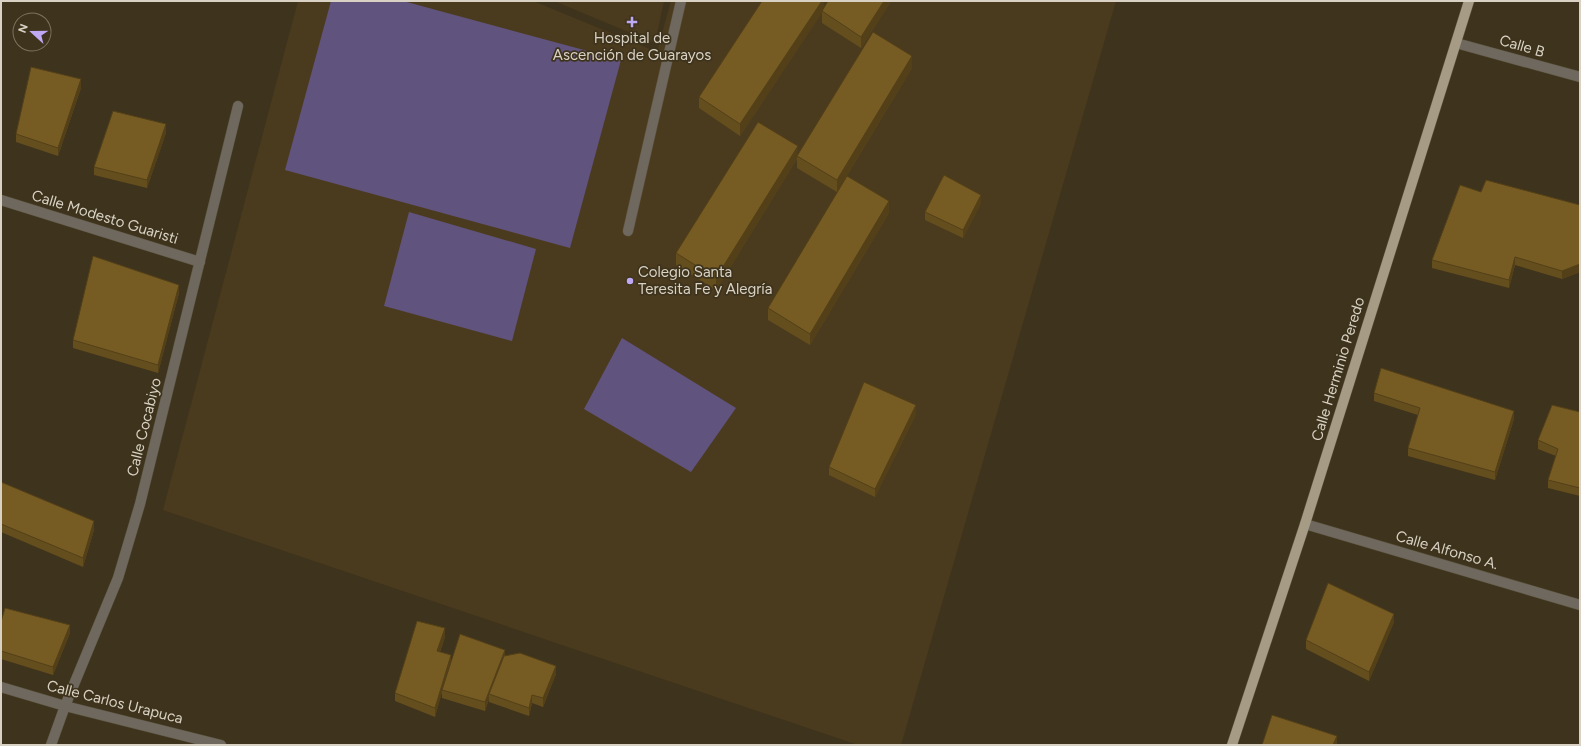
<svg xmlns="http://www.w3.org/2000/svg" width="1581" height="746" viewBox="0 0 1581 746" font-family="Figtree,sans-serif">
<style>
.built{fill:#4b3b1e}
.green{fill:#60537e}
.lines{fill:none;stroke-linecap:round;stroke-linejoin:round}
.minor-casing{stroke:#5a503a;stroke-width:11}
.major-casing{stroke:#5a503a;stroke-width:11}
.minor{stroke:#6e685e;stroke-width:10}
.major{stroke:#a69b85;stroke-width:10}
.wall{fill:#654e1e}
.shaded-wall{fill:#534018}
.building{fill:#765b23;stroke:#534018}
.poi-dot{fill:#bfa9f4;stroke:#3e331c;stroke-width:1.5}
.labels{text-anchor:middle;stroke-width:3.5;stroke-linejoin:round;paint-order:stroke}
.poi-label{font-size:15px;fill:#d9d2c4;stroke:#3e331c}
.street-label{font-size:15px;fill:#d9d2c4;stroke:#3e331c}
</style>
<rect width="100%" height="100%" fill="#3e331c"/>
<path class="built" d="M298,1h235l124,51 14,-51h445l-215,744h-43l-695,-235z
M554,1h110l-9,42z"/>
<path class="green" d="M331,1h72l218,59 -51,188 -285,-78z
M409,212l127,37 -24,92 -128,-35z
M622,338l114,70 -45,64 -107,-63z"/>
<g class="lines">
<defs>
<path id="minor" d="M1456,43l124,34
M1,200l199,62
M628,231l53,-230
M1305,524l275,81
M1,687l64,19 156,39
M51,745l14,-39 53,-128 22,-74 98,-398"/>
<path id="major" d="M1232,745l73,-221 164,-523"/>
</defs>
<use href="#minor" class="minor-casing"/>
<use href="#major" class="major-casing"/>
<use href="#minor" class="minor"/>
<use href="#major" class="major"/>
</g>
<path class="wall" d="M824,1v7l4,-7h63l-30,47 -39,-25v-11l-82,124 -41,-28v-11z
M912,68l-75,124 -40,-24v-9l-81,131 -40,-25v-12l122,-97z
M81,88l-23,68 -42,-14v-8z
M166,133l-19,55 -53,-13v-8z
M1481,192l99,13v67l-18,7 -47,-14 -6,23 -77,-20v-8z
M981,203l-18,35 -38,-18v-8z
M889,213l-79,132 -42,-25v-12z
M179,293l-21,80 -85,-25v-8z
M1374,393l140,26 -19,61 -87,-24v-8l10,-33 -44,-14z
M1580,412v84l-32,-8v-8l8,-24 -18,-7v-9z
M916,414l-41,83 -46,-22v-8z
M1,482l93,48 -11,37 -82,-35z
M1,622l69,11 -17,42 -52,-16z
M1394,622l-25,59 -63,-32v-9z
M445,637l-5,15 11,9 54,-5 51,18 -13,33 -11,-4 -3,13 -40,-14v-3l-4,12 -43,-13v-6l-7,25 -40,-16v-8z"/>
<path class="shaded-wall" d="M822,1h2v9l-84,126v-12z
M884,1h7l-30,47v-11z
M912,56v12l-75,124v-12z
M81,79v9l-23,68v-8z
M166,124v9l-19,55v-8z
M798,146l-1,13 -81,131v-12z
M981,195v8l-18,35v-8z
M889,201v12l-79,132v-11z
M1515,257v8l-6,23v-8z
M1580,264v8l-18,7v-8z
M179,285v8l-21,80v-8z
M916,405v9l-41,83v-8z
M1514,411v8l-19,61v-8z
M94,521v9l-11,37v-9z
M1394,614v8l-25,59v-9z
M70,625v8l-17,42v-8z
M445,628v9l-8,22v-8z
M505,650v8l-16,36v5l-4,12v-9z
M451,655v8l-9,27v2l-7,25v-9z
M556,666v8l-13,33v-9z
M532,695v8l-3,13v-8z
M1337,736v8l-1,1h-3z"/>
<path class="building" d="M762,1h60l-82,123 -41,-27z
M828,1h56l-23,36 -39,-26z
M873,32l39,24 -75,124 -40,-24z
M31,67l50,12 -23,69 -42,-14z
M113,111l53,13 -19,56 -53,-13z
M758,122l40,24 -82,132 -40,-25z
M944,175l37,20 -18,35 -38,-18z
M847,176l42,25 -79,133 -42,-26z
M1486,180l94,25v59l-18,7 -47,-14 -6,23 -77,-20 28,-75 21,7z
M93,256l86,29 -21,80 -85,-25z
M1381,368l133,43 -19,61 -87,-24 12,-40 -46,-15z
M864,382l52,23 -41,84 -46,-22z
M1552,405l28,7v76l-32,-8 10,-31 -20,-9z
M1,482l93,39 -11,37 -82,-34z
M1328,583l66,31 -25,58 -63,-32z
M5,608l65,17 -17,42 -52,-16v-29z
M417,621l28,7 -8,23 14,4 -16,53 -40,-15z
M460,634l45,16 -20,52 -43,-12z
M520,653l36,13 -13,32 -11,-3 -3,13 -40,-14 15,-38z
M1272,715l65,21 -4,9h-71z"/>
<g class="poi-dot">
<path d="M630 16h4v4h4v4h-4v4h-4v-4h-4v-4h4z"/>
<circle cx="630" cy="281" r="4"/>
</g>
<g class="labels">
<g class="poi-label">
<text x="632" y="43">Hospital de<tspan x="632" dy="17">Ascención de Guarayos</tspan></text>
<text x="638" y="277" text-anchor="start">Colegio Santa<tspan x="638" dy="17">Teresita Fe y Alegría</tspan></text>
</g>
<g class="street-label">
<text transform="translate(1522 46) rotate(16)" y="5">Calle B</text>
<text transform="translate(105 217) rotate(17)" y="5">Calle Modesto Guaristi</text>
<text transform="translate(1338 369) rotate(-73)" y="5">Calle Herminio Peredo</text>
<text transform="translate(144 427) rotate(-76)" y="5">Calle Cocabiyo</text>
<text transform="translate(1447 550) rotate(16)" y="5">Calle Alfonso A.</text>
<text transform="translate(115 702) rotate(14)" y="5">Calle Carlos Urapuca</text>
</g>
</g>
<rect width="1581" height="746" fill="none" stroke="#d9d2c4" stroke-width="4"/>
<g transform="translate(32 32) rotate(291)"><circle r="19" fill="#3e331c" stroke="#7c735f"/>
<path d="M0-3L7 15L0 10L-7 15Z" fill="#bfa9f4"/>
<text y="-6" font-size="11" font-weight="bold" text-anchor="middle" fill="#d9d2c4">N</text>
</g>
</svg>
